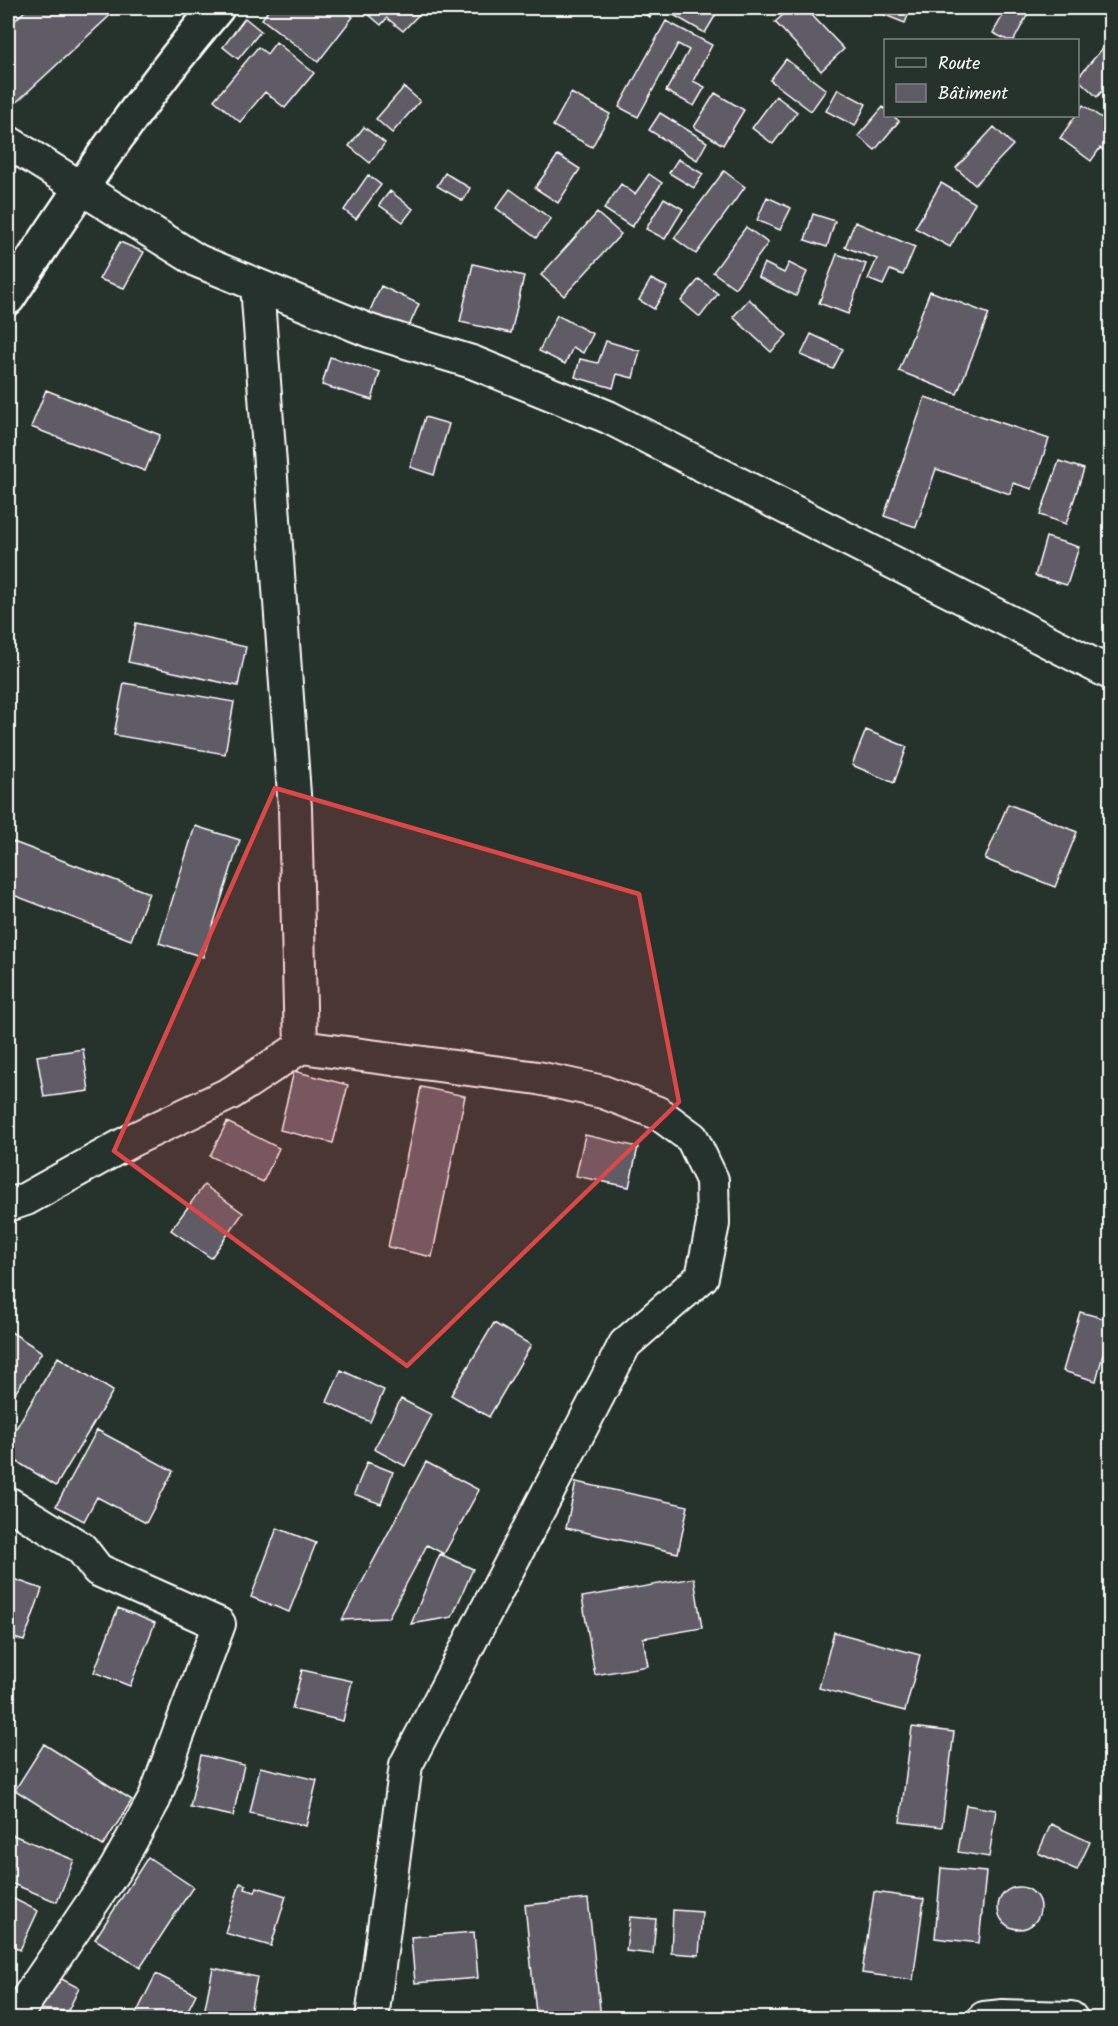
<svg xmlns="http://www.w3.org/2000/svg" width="1118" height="2026" viewBox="0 0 1118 2026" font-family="Kalam,sans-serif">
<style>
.building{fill:#5f5b65;stroke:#fff;stroke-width:1.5}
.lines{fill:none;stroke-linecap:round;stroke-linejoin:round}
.street-casing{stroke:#fff;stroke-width:36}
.secondary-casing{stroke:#fff;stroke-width:38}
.street{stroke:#26332d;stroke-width:32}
.secondary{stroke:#26332d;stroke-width:33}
.marked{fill:#dc4848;fill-opacity:0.2;stroke:#dc4848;stroke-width:4.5;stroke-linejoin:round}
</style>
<rect width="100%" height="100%" fill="#26332d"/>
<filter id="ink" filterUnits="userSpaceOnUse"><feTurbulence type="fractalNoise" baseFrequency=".0167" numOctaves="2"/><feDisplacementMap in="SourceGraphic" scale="12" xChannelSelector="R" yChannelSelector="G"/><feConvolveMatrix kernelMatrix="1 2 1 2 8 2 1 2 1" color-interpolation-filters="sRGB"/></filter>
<g filter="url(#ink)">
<path class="building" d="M28,8h90l-110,102v-83z
M270,8h70l13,9 -35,45 -56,-43z
M361,8h64l-22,23 -16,-13 -6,7z
M633,8h23l-6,9z
M673,8h27l15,8 -10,17 -35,-20z
M791,8h14l39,41 -23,22 -46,-49z
M888,8h23l-6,15 -20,-8z
M1007,8h24l-17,32h-7l-14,-7z
M245,18l16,13 -23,28 -15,-12z
M666,21l46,24 -19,36 12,6 -11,19 -28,-15 23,-41 -11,-6 -40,73 -19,-10z
M276,42l38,31 -29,35 -20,-16 -25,30 -26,-22 44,-53 9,7z
M1103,48l7,7v27l-13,15 -19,-18v-2z
M786,59l40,31 -15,21 -41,-31z
M404,87l16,14 -28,32 -16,-14z
M838,89l28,15 -11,22 -29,-15z
M571,93l39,21 -18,33 -39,-21z
M715,93l29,17 -21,35 -29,-18z
M776,96l21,16 -24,32 -21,-16z
M1083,105l27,19v31l-10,-7 -9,13 -31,-23z
M883,107l3,3v6h7l6,5 -24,29 -17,-14z
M660,113l47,29 -10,18 -48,-30z
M364,127l21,16 -15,20 -21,-17z
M994,127l19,18 -38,40 -19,-17z
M558,155l22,14 -22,34 -23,-15z
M678,159l25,15 -9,14 -25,-15z
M724,171l21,16 -49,67 -22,-16z
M445,173l25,15 -7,13 -26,-15z
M649,174l13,9 -30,44 -28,-18 17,-25 14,10z
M368,175l13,10 -25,34 -12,-9z
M941,183l34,20 -25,44 -35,-19z
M510,189l41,30 -15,19 -40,-30z
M390,191l23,18 -10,13 -24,-17z
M767,197l24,11 -11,22 -23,-10z
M664,198l19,11 -18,30 -19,-10z
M597,213l24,21 -57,62 -23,-21z
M813,214l22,7 -8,26 -22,-7z
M855,222l60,25 -12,28 -13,-5 -7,15 -15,-6 9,-20 -32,-12z
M746,227l22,16 -33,45 -22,-16z
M120,242l24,10 -20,36 -25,-9z
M837,254l29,10 -18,50 -29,-11z
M764,263l20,10 5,-10 18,9 -11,24 -38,-19z
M473,264l51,12 -13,57 -51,-11z
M651,279l16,8 -13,22 -15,-9z
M699,279l19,15 -18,23 -19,-16z
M381,286l38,18 -13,29 -38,-18z
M930,291l59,23 -32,80 -58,-23z
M749,299l38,36 -16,17 -38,-35z
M557,315l36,19 -10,19 -10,-6 -8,17 -26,-13z
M811,334l32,15 -10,20 -32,-14z
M606,341l34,10 -7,27 -16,-4 -4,14 -38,-11 5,-18 18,4z
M330,357l50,15 -8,28 -50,-15z
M46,390l114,45 -15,36 -114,-44z
M925,397l124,42 -17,50 -19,-6 -3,11 -74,-25 -20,58 -32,-11z
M425,417l24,7 -15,51 -24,-8z
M1059,461l25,8 -18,55 -26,-9z
M1046,537l33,10 -12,38 -32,-9z
M136,623l110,24 -8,39 -110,-24z
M124,683l110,19 -9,52 -111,-19z
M866,730l41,17 -13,36 -42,-18z
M1008,804l69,28 -22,55 -70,-28z
M195,826l45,14 -37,117 -44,-14z
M8,840l141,53 -18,47 -123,-47z
M83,1049l6,42 -45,6 -7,-41z
M294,1071l54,14 -15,58 -53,-13z
M421,1087l44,9 -33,161 -44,-10z
M227,1122l52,26 -16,34 -53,-26z
M585,1135l53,12 -9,40 -53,-11z
M204,1185l39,28 -32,45 -40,-28z
M1080,1312l30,8v8l-14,53 -33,-10z
M494,1323l37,22 -42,72 -38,-22z
M8,1330l34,22 -30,46 -4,-3z
M58,1357l55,34 -57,95 -48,-30v-14z
M341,1370l43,20 -14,32 -43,-20z
M401,1399l31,16 -27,51 -31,-17z
M97,1430l76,41 -27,52 -49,-26 -13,24 -28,-15z
M367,1462l26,10 -12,32 -27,-10z
M426,1462l53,28 -35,64 -17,-9 -39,73 -46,2z
M576,1482l112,24 -10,47 -112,-25z
M277,1528l39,15 -27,69 -38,-15z
M440,1554l33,15 -21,48 -41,7z
M8,1577l34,12 -18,52 -16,-5z
M694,1578l8,50 -59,10 5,28 -53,9 -13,-78z
M118,1608l37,15 -25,63 -36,-14z
M834,1632l86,23 -15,56 -86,-23z
M302,1670l50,11 -9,40 -51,-12z
M912,1727l42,5 -12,95 -42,-5z
M44,1744l88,56 -29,46 -88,-56z
M201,1755l43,10 -11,51 -43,-9z
M260,1767l57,13 -11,46 -56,-13z
M966,1805l30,5 -7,47 -31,-5z
M1051,1824l39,18 -13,28 -39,-17z
M8,1833l66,27 -17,42 -49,-20z
M148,1857l45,30 -53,81 -45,-29z
M941,1868l45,4 -7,71 -44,-5z
M240,1883l6,2 -1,4 10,3 2,-5 29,9 -15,50 -46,-13z
M998 1908a21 21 0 1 1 42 0a21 21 0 1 1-42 0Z
M874,1892l50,7 -11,81 -51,-7z
M8,1896l30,15 -18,39 -12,-7z
M588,1899l13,119h-80v-4l15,-1 -11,-108z
M673,1910l29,2 -3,43 -28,-2z
M630,1917l26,2 -3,35 -27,-3z
M474,1932l4,46 -63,5 -4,-46z
M213,1968l44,9 -8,41h-46z
M52,1974l27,14 -11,23 -33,-2z
M156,1974l40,20 -12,24h-43l-6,-2z"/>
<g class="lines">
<defs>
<path id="street" d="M8,142l190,119 172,70 102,31 136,55 502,256
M257,285l38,523 6,239
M8,1205l18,-6 106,-59 99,-47 70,-46 237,31 65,14 55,21 34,25 20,42 1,44 -11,53 -77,67 -219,421 -34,253
M8,1503l73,45 17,22 121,54 -65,176 -38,68 -97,143 -1,7
M984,2018l19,-2 68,2"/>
<path id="secondary" d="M8,298c65,-100 132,-199 209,-290"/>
</defs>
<use href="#street" class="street-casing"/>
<use href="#secondary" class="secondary-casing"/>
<use href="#street" class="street"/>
<use href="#secondary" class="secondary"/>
</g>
</g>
<path class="marked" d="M275,788l364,106 40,208 -272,264 -293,-215z"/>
<rect width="1118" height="2026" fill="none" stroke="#26332d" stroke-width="30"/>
<rect x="15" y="15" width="1088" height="1996" fill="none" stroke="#fff" stroke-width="2" filter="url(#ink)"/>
<rect x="884" y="39" width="195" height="78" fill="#26332d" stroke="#7d8581" stroke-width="1.5"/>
<rect x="896" y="58" width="30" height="9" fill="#26332d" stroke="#7d8581" stroke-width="1.5"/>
<text x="938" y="69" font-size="18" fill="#ffffff">Route</text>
<rect x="896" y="84" width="30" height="18" fill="#5f5b65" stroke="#7d8581" stroke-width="1.5"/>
<text x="938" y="99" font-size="18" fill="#ffffff">Bâtiment</text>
</svg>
